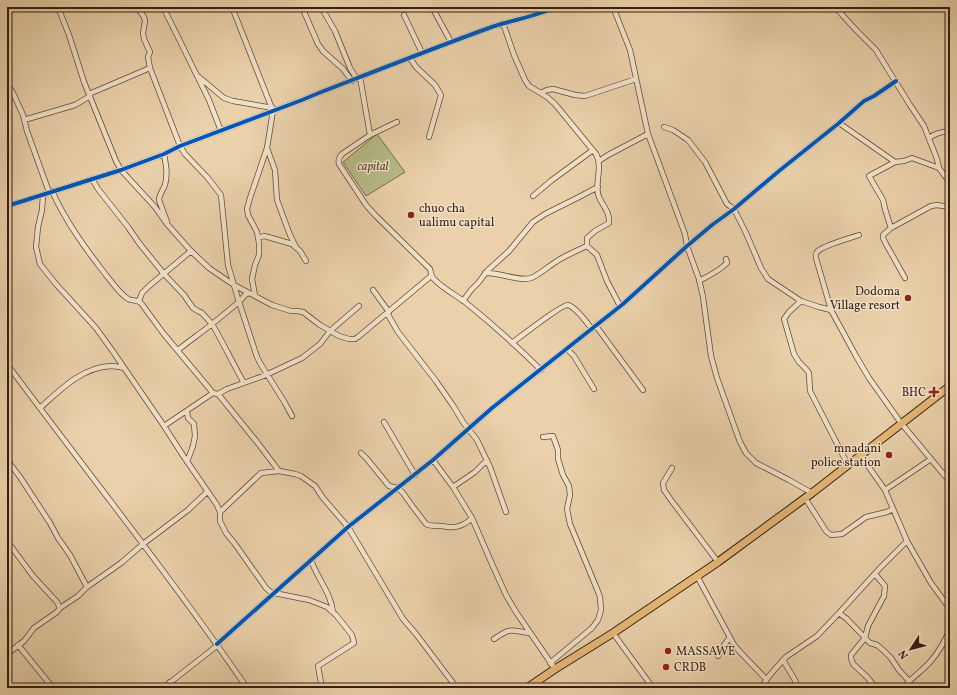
<svg xmlns="http://www.w3.org/2000/svg" width="957" height="695" viewBox="0 0 957 695" font-family="Vollkorn,serif">
<style>
.green{fill:#b7bc89;stroke:#766c4e}
.lines{fill:none;stroke-linecap:round;stroke-linejoin:round}
.minor-casing{stroke:#634a39;stroke-width:6}
.highway-casing{stroke:#361d13;stroke-width:9}
.minor{stroke:#f1e1c8;stroke-width:4.5}
.highway{stroke:#e5b876;stroke-width:7}
.cycleway-casing{stroke:#f1e1c8;stroke-width:6}
.cycleway{stroke:#0057b8;stroke-width:4}
.poi-dot{fill:#8f2418;stroke:#f1e1c8;stroke-width:1.5}
.labels{text-anchor:middle;stroke-width:3;stroke-linejoin:round;paint-order:stroke}
.park-label{font-size:12px;font-style:italic;fill:#564530;stroke:#f1e1c8}
.poi-label{font-size:12px;fill:#361d13;stroke:#f1e1c8;text-anchor:start}
</style>
<rect width="100%" height="100%" fill="#ead1ab"/>
<filter id="stains"><feTurbulence type="fractalNoise" baseFrequency=".005" numOctaves="4"/><feColorMatrix values="0 0 0 0 .2 0 0 0 0 .09 0 0 0 0 .02 0 0 0 .5 -.17"/></filter>
<radialGradient id="worn" r=".72"><stop offset=".6" stop-color="#630" stop-opacity="0"/><stop offset="1" stop-color="#630" stop-opacity=".3"/></radialGradient>
<path class="green" d="M377,134l28,38 -39,24 -23,-34z"/>
<g class="lines">
<defs>
<path id="minor" d="M58,7l11,28 15,47 32,79 5,9 34,37 12,17 24,27 18,17 16,11 9,6 38,20 19,6h6l6,1 17,13 19,11 10,3h6l3,-2 73,-61
M137,7l7,10 1,4 -2,12 1,6 6,13 -2,5 2,11 30,78 5,8 22,23 14,18 7,70 11,37 18,55 3,6 25,40 7,13
M163,7l11,22 35,71 12,31
M232,7l41,104 -6,37 -17,50 -3,11 1,6 9,17 2,11v12l-4,10 -3,14 3,17
M302,7l16,37 5,7 20,18 9,12
M321,7l14,24 15,37 7,11
M432,7l19,35
M613,7l17,43 18,84 37,100 2,12 12,33 4,18 8,59 6,22 23,64 6,11 10,10 33,17 23,13
M835,7l22,24 19,19 11,18 23,37 14,21 13,33 2,9 11,15
M404,15l18,38
M503,23l11,32 11,25 4,6 18,11 8,7 41,50c7,12 -1,28 2,40 3,11 12,16 11,29l-14,8 -8,7v8
M410,58l6,9 19,18 6,10 -12,42
M199,77l25,21 9,3 40,7
M360,77l10,58
M7,84l6,9 10,22 4,16 22,61
M541,93l6,-3 6,-1 22,6 10,1 51,-17
M89,94l61,-26
M24,120l51,-15 15,-9
M397,122l-27,13 -28,19c-3,3 -4,6 -3,10l27,41 9,10 55,54c1,4 1,6 3,9 9,10 21,16 32,24 26,21 52,44 76,68
M839,123l56,39
M664,127l9,3 15,10 17,22 22,42 7,5 12,24 15,35 7,11 33,22 18,6 12,3
M929,138c7,-5 13,-7 21,-6
M267,148l8,22 2,30 13,35 6,12
M164,154c2,11 4,20 1,31 -2,5 -6,10 -6,15l8,22
M599,161l9,-6 40,-21
M92,179l6,10 30,38 11,16 25,31 20,21 9,13 5,3 4,2 10,11 27,-22 6,-7 4,-2
M52,191c14,31 33,57 54,84 6,7 13,18 21,23 4,4 10,1 14,5l22,30 50,60 5,1 39,48 22,29
M43,195l-1,15 -4,17 -2,20 4,17 15,19 41,45 18,25 50,73 20,31 33,48 3,7v9l6,12 9,11 31,44 7,6
M533,196l19,-16 41,-30
M7,206l114,-36 43,-16 16,-8 122,-46 12,-5c59,-23 117,-46 175,-67 22,-8 46,-11 67,-21
M891,228l-6,-19 -2,-9 -14,-24 26,-14 9,-1 8,-3 27,10
M859,235c-8,3 -38,11 -42,17 -2,2 -1,4 -1,6l15,52 25,46 13,22 32,45 49,59
M258,238l6,-2 4,1 24,7 8,7 6,10
M485,273c15,-1 33,9 46,5 6,-2 17,-11 23,-15 10,-7 22,-12 33,-17l10,9 10,26 13,25
M905,278l-19,-34 -3,-6v-3l8,-7 40,-22 6,-1 13,2
M699,281c10,-5 20,-10 28,-18l-1,-4
M373,290l16,22
M139,301l3,-8 7,-7 42,-35
M463,301l8,-11 8,-8 8,-11 22,-20 24,-29 12,-8 34,-17 19,-10
M801,301l-12,11 -5,7 10,35 5,8 7,7 3,4 1,18 38,74
M387,313l11,19 38,49 18,26 9,15 14,18 13,27 16,45
M596,326l47,64
M512,343c8,-6 50,-39 56,-38 8,2 19,18 24,24
M567,349l7,7 20,33
M178,350c11,-9 23,-17 34,-26 12,20 21,40 32,59
M7,364c80,108 164,213 240,324
M218,394l9,-5 39,-14 36,-17 18,-14 10,-13 29,-25
M40,408c20,-18 42,-41 71,-42 4,0 9,1 13,2
M187,412l1,6 6,6 1,12 -2,10 -6,16
M384,422l31,53
M164,426l49,-33
M543,437l10,-1 5,14v9l5,16 6,11 1,9 -3,14 3,15 27,65 3,8 1,13 -3,10 -6,8 -42,35
M361,453l6,6 22,27 9,2 5,5 10,14 13,17c5,3 10,1 16,2 2,0 4,1 6,1 9,1 18,-3 24,-9
M861,456l24,34 22,51 24,42 19,26
M7,460l13,17 30,46 8,15 12,17 17,32
M433,460l20,27 11,18 8,13 20,46 14,31 10,17 39,57
M672,468l-9,15 1,7 7,10 47,62
M7,471l3,-8
M453,487l22,-15 12,-12
M885,490l46,-31
M805,498l21,33 5,4 11,-1 24,-17 21,-5 6,-3
M220,512l41,-39 18,-2 16,3 6,2 14,10 8,12 25,29 55,92 13,15 37,49 5,5
M7,541l26,35 24,26 3,6
M311,560c6,18 20,33 22,52
M875,574l10,12 -1,10 -16,30 -3,12 -14,17v3l2,6 14,13 9,11
M697,576l37,69 7,8 25,26
M274,593l35,7 18,7 9,8 16,20 2,8 -36,23 4,22
M839,613l8,6 23,24 7,2 6,5 8,8 8,12 10,11
M613,633l40,55
M494,639c19,-13 16,-8 36,-6
M217,644l131,-117 85,-67 59,-52 131,-104 64,-58 25,-21 22,-16 45,-38 60,-48 25,-22 10,-5 22,-15
M18,645l35,43
M7,654l17,-13 10,-13 23,-16 3,-4 18,-12 9,-9 34,-24 22,-19 45,-34 19,-18
M718,656l4,-8 8,-11
M783,660l13,22v6
M170,682l4,6
M163,688l55,-43
M540,688v-9
M761,688l8,-12 7,-8 10,-11 31,-21 22,-23 42,-46 26,-26
M903,688c8,-10 19,-17 27,-26 9,-10 15,-21 20,-33"/>
<path id="highway" d="M527,688l28,-19 58,-36 105,-71 94,-69 138,-107"/>
</defs>
<use href="#minor" class="minor-casing"/>
<use href="#highway" class="highway-casing"/>
<use href="#minor" class="minor"/>
<use href="#highway" class="highway"/>
<defs>
<path id="cycleway" d="M7,206l114,-36 43,-16 16,-8 122,-46 12,-5c59,-23 117,-46 175,-67 22,-8 46,-11 67,-21
M217,644l131,-117 85,-67 59,-52 131,-104 64,-58 25,-21 22,-16 45,-38 60,-48 25,-22 10,-5 22,-15"/>
</defs>
<use href="#cycleway" class="cycleway-casing"/>
<use href="#cycleway" class="cycleway"/>
</g>
<g class="poi-dot">
<circle cx="411" cy="215" r="4"/>
<circle cx="908" cy="298" r="4"/>
<path d="M932 386h4v4h4v4h-4v4h-4v-4h-4v-4h4z"/>
<circle cx="889" cy="455" r="4"/>
<circle cx="668" cy="651" r="4"/>
<circle cx="666" cy="667" r="4"/>
</g>
<g class="labels">
<g class="park-label">
<text x="373" y="170">capital</text>
</g>
<g class="poi-label">
<text x="419" y="212">chuo cha<tspan x="419" dy="14">ualimu capital</tspan></text>
<text x="900" y="295" text-anchor="end">Dodoma<tspan x="900" dy="14">Village resort</tspan></text>
<text x="926" y="396" text-anchor="end">BHC</text>
<text x="881" y="452" text-anchor="end">mnadani<tspan x="881" dy="14">police station</tspan></text>
<text x="676" y="655">MASSAWE</text>
<text x="674" y="671">CRDB</text>
</g>
</g>
<rect width="957" height="695" fill="none" stroke="#ead1ab" stroke-width="24"/>
<rect x="8" y="8" width="941" height="679" fill="none" stroke="#361d13" stroke-width="2"/>
<rect x="12" y="12" width="933" height="671" fill="none" stroke="#361d13"/>
<g transform="translate(911 649) rotate(234)" stroke="#f1e1c8" stroke-width="3" paint-order="stroke">
<path d="M0-3L7 15L0 10L-7 15Z" fill="#361d13"/>
<text y="-6" font-size="11" font-weight="bold" text-anchor="middle" fill="#361d13">N</text>
</g>
<rect width="100%" height="100%" filter="url(#stains)"/>
<rect width="100%" height="100%" fill="url(#worn)"/>
</svg>
